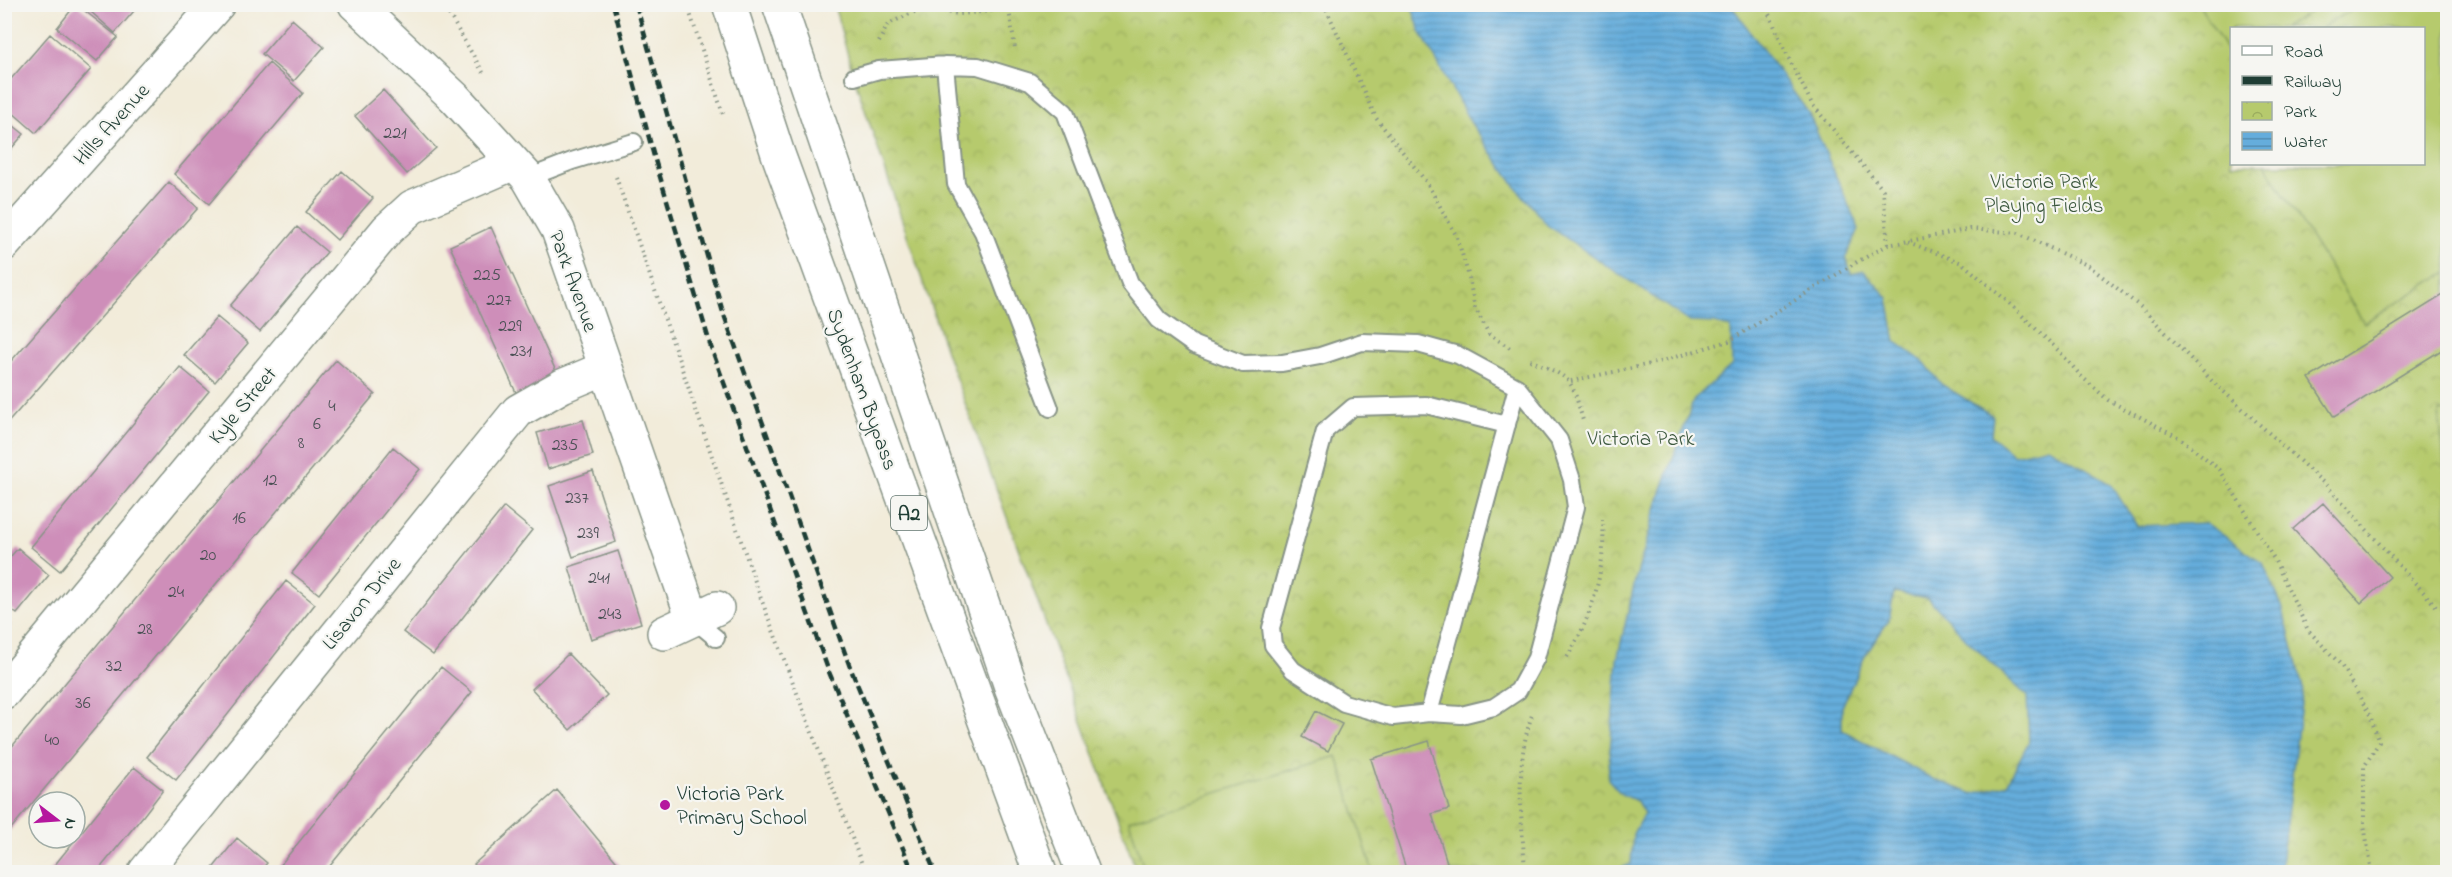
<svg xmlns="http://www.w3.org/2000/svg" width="2452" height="877" viewBox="0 0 2452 877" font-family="'Indie Flower',sans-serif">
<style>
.park{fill:url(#park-crowns);stroke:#6a8450;stroke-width:1.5;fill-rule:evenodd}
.garden{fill:#b6ca6d;stroke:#6a8450;stroke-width:1.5}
.water{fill:url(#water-rules);stroke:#427588;stroke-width:1.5;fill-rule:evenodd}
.building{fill:#ce8eb9}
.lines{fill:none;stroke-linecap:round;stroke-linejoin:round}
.service-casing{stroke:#889487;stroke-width:20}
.minor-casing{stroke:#889487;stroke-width:36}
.trunk-casing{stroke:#889487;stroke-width:36}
.path{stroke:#889487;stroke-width:4;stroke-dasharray:1.5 4.5;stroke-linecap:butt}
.service{stroke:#fff;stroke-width:16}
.minor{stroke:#fff;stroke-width:33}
.trunk{stroke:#fff;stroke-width:33}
.rail{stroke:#1f3d34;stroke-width:4.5;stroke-dasharray:9 4.5;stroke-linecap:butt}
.poi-dot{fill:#b5179e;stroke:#f6f6f2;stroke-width:2}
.labels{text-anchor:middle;stroke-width:4.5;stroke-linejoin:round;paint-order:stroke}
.number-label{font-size:18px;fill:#4b5155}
.shield{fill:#f6f6f2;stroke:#60746d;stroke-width:1.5}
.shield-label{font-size:20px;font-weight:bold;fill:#1f3d34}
.street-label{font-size:21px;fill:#1f3d34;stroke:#f6f6f2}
.park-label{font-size:21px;fill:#3d593f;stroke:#f6f6f2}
.poi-label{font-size:21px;fill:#1f3d34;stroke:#f6f6f2;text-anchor:start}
</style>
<defs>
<pattern id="park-crowns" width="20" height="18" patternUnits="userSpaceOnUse" patternTransform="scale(1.5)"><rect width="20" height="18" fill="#b6ca6d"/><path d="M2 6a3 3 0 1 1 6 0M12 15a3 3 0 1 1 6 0" fill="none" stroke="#9cae5f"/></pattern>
<pattern id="water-rules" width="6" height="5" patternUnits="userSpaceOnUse" patternTransform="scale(1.5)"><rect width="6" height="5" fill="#65addc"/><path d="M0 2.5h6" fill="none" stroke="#538eb3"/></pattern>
</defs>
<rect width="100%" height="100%" fill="#f6f6f2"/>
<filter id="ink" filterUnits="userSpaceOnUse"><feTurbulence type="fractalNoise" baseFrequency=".0167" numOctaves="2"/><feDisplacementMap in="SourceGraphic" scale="12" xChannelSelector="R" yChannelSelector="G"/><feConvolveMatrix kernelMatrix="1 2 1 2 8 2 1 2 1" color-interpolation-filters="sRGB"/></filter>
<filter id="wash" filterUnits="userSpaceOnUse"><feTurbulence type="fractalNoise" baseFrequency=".008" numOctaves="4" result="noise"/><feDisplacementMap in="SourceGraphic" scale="24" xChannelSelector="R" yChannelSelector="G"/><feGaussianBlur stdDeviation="1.35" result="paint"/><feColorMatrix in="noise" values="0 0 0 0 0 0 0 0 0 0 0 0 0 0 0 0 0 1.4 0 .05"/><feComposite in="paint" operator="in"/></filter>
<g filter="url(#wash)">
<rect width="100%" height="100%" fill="#f2ecda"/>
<path class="park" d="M834,5h1613v867h-1310l-190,-518 -93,-277zM2232,28h192v136h-192z"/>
<path class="garden" d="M2199,5h123l-39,23h-51l-1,29z
M2360,5h88l-1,267 -83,51 -99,-159h159v-136h-103z
M2447,411h1l-1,78 -8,-77z
M1337,756l36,116h-228l-16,-52z"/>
<path class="water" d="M1411,5h320l77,107 51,117 -13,28 5,17 13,-3 24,27 8,44 29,21 16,21 52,32 -2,20 23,19 34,-8 63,37 26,42 69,-3 57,40 19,43 21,82 -23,184h-665l1,-2 15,-6 2,-30 11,-21 -7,-12 -16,-7 -13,-15 9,-119 18,-79 27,-92 32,-90 38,-34 -1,-37 -16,-5 -25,-1 -143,-97 -31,-38 -45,-64 -50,-90zM1894,592l34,6 40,43 59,55 2,45 -22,43 -34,10 -40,-15 -91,-49v-23l23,-51 24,-36z"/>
<g id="blocks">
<path class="building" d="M76,4l42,33 -21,24 -40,-33z
M82,4h58l-25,29z
M292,19l32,28 -30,34 -32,-27z
M50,34l41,35 -55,64 -32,-28v-18z
M269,63l34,30 -94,111 -35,-30z
M383,90l53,58 -29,26 -52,-58z
M4,118l20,16 -20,23z
M342,171l31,27 -36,42 -31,-28z
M169,182l29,26 -194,219v-58z
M297,227l30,25 -67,80 -30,-26z
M491,227l68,151 -41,19 -68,-151z
M2448,292v54l-114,71 -25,-39z
M217,317l31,26 -33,39 -31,-27z
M336,360l39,34 -371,443v-81z
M180,367l29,24 -149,180 -29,-24z
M583,420l10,35 -45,14 -11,-36z
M393,447l27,22 -101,125 -27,-21z
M593,471l23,71 -43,15 -24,-71z
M2323,503l67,74 -29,26 -68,-74z
M504,507l28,23 -99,125 -30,-23z
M18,548l31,27 -32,39 -13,-10v-40z
M618,551l23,72 -50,16 -22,-72z
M286,581l29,23 -139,176 -29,-23z
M4,619l7,6 -7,8z
M568,654l39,41 -37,35 -38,-41z
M441,667l31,25 -147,180h-44l-4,-3z
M1316,711l26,13 -14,27 -26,-14z
M1429,741l20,68 -17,5 18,58h-43l-36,-113z
M134,767l29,23 -20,26 -46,56h-48z
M557,790l68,82h-144l-7,-8z
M237,838l30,25 -8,9h-49z"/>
</g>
</g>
<g filter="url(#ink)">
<use href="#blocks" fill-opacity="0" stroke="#889487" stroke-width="1.5"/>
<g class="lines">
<defs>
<path id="service" d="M945,65l11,119 27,48 67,176
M854,77l25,-7 66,-5 33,1 52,16 35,30 65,171 29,37 35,25 49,19 39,-1 38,-7 42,-14 56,2 40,11 59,32 42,53 13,40 4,27 -40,151 -18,33 -24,16 -33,8 -32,-2 -36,4 -49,-14 -51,-33 -20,-25 -2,-17 54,-197 28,-24 73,-2 81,20
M528,178l44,-17 62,-19
M693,619l23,19
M1429,713l88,-326"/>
<path id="minor" d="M355,4l100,94 73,80 30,52 135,389
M4,244l214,-240
M664,633l53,-25
M4,692l383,-462 25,-23 102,-44
M145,872l373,-461 44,-25 43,-18"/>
<path id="trunk" d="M729,4l49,150 262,718
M779,4l232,683 72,185"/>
</defs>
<use href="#service" class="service-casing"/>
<use href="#minor" class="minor-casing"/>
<use href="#trunk" class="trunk-casing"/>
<path class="path" d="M443,4l41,70
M687,4l37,113
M1008,4l7,44
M1324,4l52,114 51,65 30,54 12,40 5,29 15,28 24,16
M1763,4l7,12 19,43 23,45 71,86 5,55
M879,42l9,-18 33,-15 39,5 31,-3 8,-7
M616,177l144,419 105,276
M1908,242l54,21 45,38 53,51 22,25 26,23 72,38 40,32 54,89 34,71 33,35 29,50 9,27 -15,25v58l8,47
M1530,360c45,20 40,16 54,64
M1571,381l84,-18 74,-22 128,-79 31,-17 83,-16 47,4 71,33 53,42 70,73 116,106 108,119
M1567,657c26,-40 39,-90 36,-138
M1525,872c-3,-53 -11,-106 7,-157"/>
<use href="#service" class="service"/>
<use href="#minor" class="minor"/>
<use href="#trunk" class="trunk"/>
<path class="rail" d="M613,4l42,156 56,187 118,325 84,200
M636,4l86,305 128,358 85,205"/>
</g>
</g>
<circle class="poi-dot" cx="665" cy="805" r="6"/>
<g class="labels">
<g class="number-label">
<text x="395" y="138">221</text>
<text x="487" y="280">225</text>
<text x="499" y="305">227</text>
<text x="510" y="331">229</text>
<text x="521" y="356">231</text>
<text x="332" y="411">4</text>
<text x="317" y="429">6</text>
<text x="301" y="448">8</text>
<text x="565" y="450">235</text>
<text x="270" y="485">12</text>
<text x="577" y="503">237</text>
<text x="239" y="523">16</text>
<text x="588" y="538">239</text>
<text x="208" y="560">20</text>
<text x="599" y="583">241</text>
<text x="176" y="597">24</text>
<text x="610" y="619">243</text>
<text x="145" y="634">28</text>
<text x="114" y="671">32</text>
<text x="83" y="708">36</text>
<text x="52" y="745">40</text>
</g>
<rect class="shield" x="891" y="496" width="36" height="34" rx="4.5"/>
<g class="shield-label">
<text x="909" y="520">A2</text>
</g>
<g class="street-label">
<text transform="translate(111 124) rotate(-48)" y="7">Hills Avenue</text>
<text transform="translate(574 281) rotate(70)" y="7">Park Avenue</text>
<text transform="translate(863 389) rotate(70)" y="7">Sydenham Bypass</text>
<text transform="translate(242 405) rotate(-50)" y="7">Kyle Street</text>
<text transform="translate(361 603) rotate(-51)" y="7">Lisavon Drive</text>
</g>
<g class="park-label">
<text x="2044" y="188">Victoria Park<tspan x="2044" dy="24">Playing Fields</tspan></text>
<text x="1641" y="445">Victoria Park</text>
</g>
<g class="poi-label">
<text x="677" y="800">Victoria Park<tspan x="677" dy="24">Primary School</tspan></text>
</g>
</g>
<rect width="2452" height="877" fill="none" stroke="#f6f6f2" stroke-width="24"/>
<rect x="2230" y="27" width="195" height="138" fill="#f6f6f2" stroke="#a0aca6" stroke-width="1.5"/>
<rect x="2242" y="46" width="30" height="9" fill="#ffffff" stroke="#a0aca6" stroke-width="1.5"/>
<text x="2284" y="57" font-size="18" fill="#1f3d34">Road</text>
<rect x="2242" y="76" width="30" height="9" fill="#1f3d34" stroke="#a0aca6" stroke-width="1.5"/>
<text x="2284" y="87" font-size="18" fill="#1f3d34">Railway</text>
<rect x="2242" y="102" width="30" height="18" fill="url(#park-crowns)" stroke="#a0aca6" stroke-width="1.5"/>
<text x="2284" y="117" font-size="18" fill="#1f3d34">Park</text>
<rect x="2242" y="132" width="30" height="18" fill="url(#water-rules)" stroke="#a0aca6" stroke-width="1.5"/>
<text x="2284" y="147" font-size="18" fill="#1f3d34">Water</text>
<g transform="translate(57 820) rotate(107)"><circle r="28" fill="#f6f6f2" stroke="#a0aca6" stroke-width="1.5"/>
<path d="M0-4.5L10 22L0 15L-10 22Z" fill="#b5179e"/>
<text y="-9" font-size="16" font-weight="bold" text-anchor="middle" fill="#1f3d34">N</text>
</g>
</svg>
